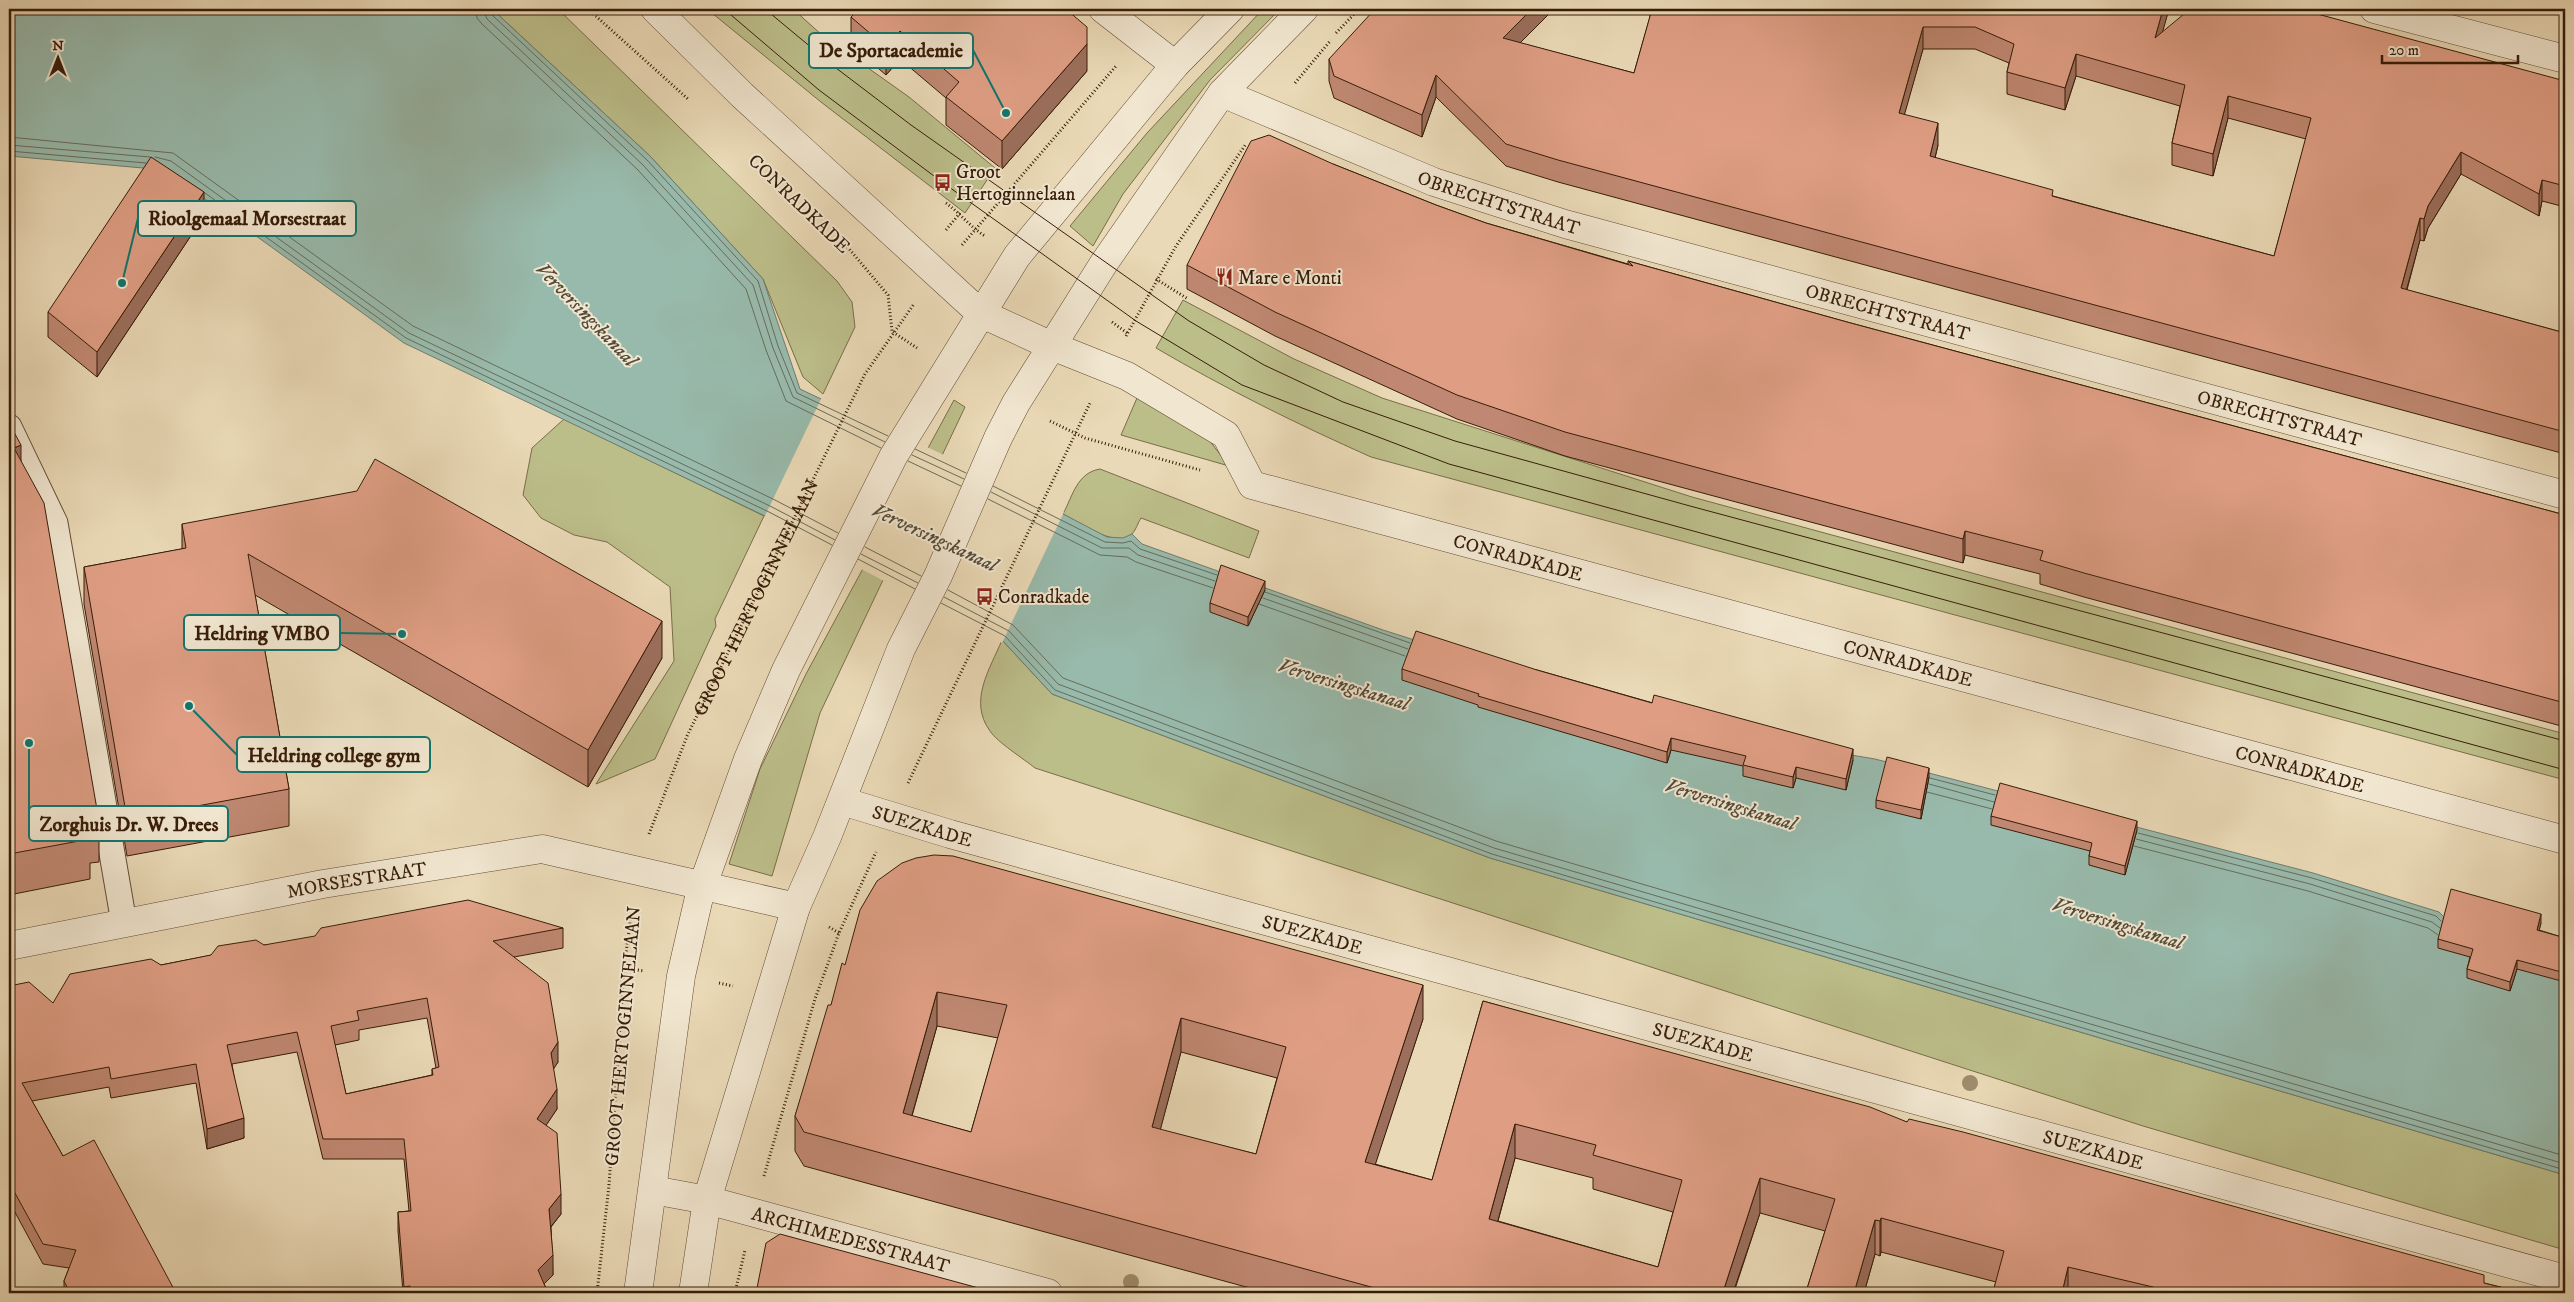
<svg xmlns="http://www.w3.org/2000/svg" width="2574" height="1302" viewBox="0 0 2574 1302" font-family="'IM FELL DW Pica',serif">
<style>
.green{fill:#bcbe8a;stroke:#7a6d49}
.water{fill:#98baac;stroke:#717b6a}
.pier{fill:#ead9b6}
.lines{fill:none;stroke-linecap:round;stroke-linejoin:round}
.shore{stroke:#686b5a;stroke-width:1}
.service-casing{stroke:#644b34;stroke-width:27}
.minor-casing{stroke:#644b34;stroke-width:29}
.tertiary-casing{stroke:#644b34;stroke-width:29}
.path{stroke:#371c08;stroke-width:3;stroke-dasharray:1 2.5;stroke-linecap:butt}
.service{stroke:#f1e6d0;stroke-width:25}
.minor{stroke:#f1e6d0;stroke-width:28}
.tertiary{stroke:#f1e6d0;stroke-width:28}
.tram{stroke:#371c08;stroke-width:1}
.tree{fill:#9e8c6c}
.wall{fill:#c08872;stroke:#371c08;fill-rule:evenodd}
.shaded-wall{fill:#9c6f5c;stroke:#371c08}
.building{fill:#df9e84;stroke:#371c08;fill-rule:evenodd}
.labels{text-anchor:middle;stroke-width:4;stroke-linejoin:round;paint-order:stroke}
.poi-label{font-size:19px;fill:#371c08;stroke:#f1e6d0;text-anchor:start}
.street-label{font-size:19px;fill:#371c08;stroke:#f1e6d0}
.water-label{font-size:20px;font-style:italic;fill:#544b39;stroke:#f1e6d0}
.leader{fill:none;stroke:#0f766e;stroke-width:2}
.callout-dot{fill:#0f766e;stroke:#f1e6d0;stroke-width:2}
.callout{fill:#f1e6d0;stroke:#0f766e;stroke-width:2}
.callout-label{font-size:20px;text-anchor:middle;font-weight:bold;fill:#371c08}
</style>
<rect width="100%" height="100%" fill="#ead9b6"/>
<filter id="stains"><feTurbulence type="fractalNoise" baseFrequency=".004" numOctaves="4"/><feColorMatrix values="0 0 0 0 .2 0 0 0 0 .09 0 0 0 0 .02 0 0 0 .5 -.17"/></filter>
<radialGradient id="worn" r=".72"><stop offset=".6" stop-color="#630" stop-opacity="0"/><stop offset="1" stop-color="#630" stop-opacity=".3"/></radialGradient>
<path class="green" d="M492,9h66l279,272 15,21 3,25 -32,67 -20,-17 -40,-98 -113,-123z
M707,9h86l30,27 86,61 86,71 -30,45 -144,-111z
M1263,9h17l-70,71 -87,114 -30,52 -23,-20 77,-93z
M1183,300l111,59 88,39 310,99 873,237v46l-1194,-323c-74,-33 -145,-68 -215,-109z
M1137,398l72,42 20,26 -108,-31z
M954,400l11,7 -145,306 -48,163 -43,-12 31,-95 46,-95z
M564,419l200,97 -49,103 1,7 -61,133 -59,25 78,-123 -4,-74 -63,-45 -33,-7 -33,-17 -18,-23 9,-47z
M1100,469l159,62 -10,27 -108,-40c-3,4 -5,13 -10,17 -16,13 -52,-13 -68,-21 10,-19 14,-41 37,-45z
M1002,640l50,54 438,164 1075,317v75l-422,-124 -1108,-358c-11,-9 -38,-26 -45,-37 -22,-30 0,-62 12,-91z"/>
<path class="water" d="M9,9h483l158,147 113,123 37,110 263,125 44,23 16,1 9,-4 10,10 241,86 101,32 349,90 42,7 438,114 126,39 6,6 120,27v230l-1075,-317 -438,-164 -50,-54 -235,-123 -363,-174 -239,-173 -156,-14z"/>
<path class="pier" d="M822,397l242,115 -62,131 -238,-125z"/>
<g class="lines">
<path class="shore" d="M476,9l1,9 5,6 155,145 109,120 20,61 20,51 95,47
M483,9l4,10 155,145 111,121 20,63 20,49 92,45
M489,9l2,5 156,146 111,121 20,65 19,47 91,43
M9,137l164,16 240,173 362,174 63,33
M9,145l141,12
M9,151l137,12
M155,157l16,4 238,172 363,174 63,33
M205,193l201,145 363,174 63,33
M915,449l51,24
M912,455l52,24
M908,461l53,25
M993,486l112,56 18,1 8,-2 9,8 77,26
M991,492l111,56h27l9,7 77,26
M988,499l112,56 27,2 9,5 77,26
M865,547l56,29
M861,554l57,29
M858,559l57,30
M948,590l65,35 50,53 433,163 1069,315
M1265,592l145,51
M944,597l65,34 49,53 436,164 1071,316
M1263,598l145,51
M941,603l64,33 50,54 437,164 1073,316
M1259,604l146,52
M1930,778l65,17
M1929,784l65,18
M1927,792l65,17
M2138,833l174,45 124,38 5,5
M2136,839l174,45 122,38 8,6
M2134,846l174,45 120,37 10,7"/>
<defs>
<path id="service" d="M9,427l46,96 69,400"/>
<g id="minor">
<path d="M1103,9l72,56"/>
<path d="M2374,9l191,50"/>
<path id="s2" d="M1222,93l212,89 131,42 1000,271"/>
<path id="s3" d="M1052,346l75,30 99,59 26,50 1313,355"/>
<path id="s4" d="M842,801l108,33 1615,445"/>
<path id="s5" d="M9,946l314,-62 219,-35 254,58"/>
<path id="s6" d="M653,1190l54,10 341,93"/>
</g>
<path id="tertiary" d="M655,9l87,86 238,218 72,33
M638,1293l43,-317 19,-83 48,-134 38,-89 107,-213 124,-201 158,-191 55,-56
M693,1293l14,-93 89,-293 31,-70 74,-188 37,-73 60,-138 18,-35 88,-140 118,-170 82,-84"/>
</defs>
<use href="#service" class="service-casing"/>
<use href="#minor" class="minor-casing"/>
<use href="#tertiary" class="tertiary-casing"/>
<g class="path">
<path d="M588,9l100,90"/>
<path d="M1336,33l23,-24"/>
<path d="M1295,83l36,-43"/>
<path d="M946,203c14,10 24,24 39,33"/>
<path d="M946,230l14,-17"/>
<path d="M845,244l43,51 4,36"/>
<path d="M962,245l154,-179"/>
<path d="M1156,279l32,20"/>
<path d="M1112,322l15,11"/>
<path d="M893,332l24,16"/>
<path d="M1126,336l50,-90 70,-102"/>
<path d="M1050,421l35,17 115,32"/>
<path d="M908,783l182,-380"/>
<path id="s1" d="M649,834l38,-98 178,-362 49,-70"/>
<path d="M829,927l10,6"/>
<path d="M624,968l20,3"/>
<path d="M719,983l14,3"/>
<path d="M764,1176l51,-177 24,-66 37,-81"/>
<path d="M597,1293l12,-108 15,-217 8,-60"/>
<path d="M735,1293l10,-43"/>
</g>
<use href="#service" class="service"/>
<use href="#minor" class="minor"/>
<use href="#tertiary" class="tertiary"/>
<path class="tram" d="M724,9l95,81 123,92 194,139 106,64 207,79 1116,306
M765,9l71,59 75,57 278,196 75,44 79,37 112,39 235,65 875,235"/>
</g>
<g class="tree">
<circle cx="1970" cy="1083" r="8"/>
<circle cx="1131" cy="1282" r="8"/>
</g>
<path class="wall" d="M1650,9h519l-7,23 403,49v126l-23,-6 -3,15 -78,-42 -33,54 -4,13 -4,-1 -13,50 158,43v121l-1007,-272 -52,-16 -70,-69 -14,40 -88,-39 -5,-17v-22l191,-16 114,30 16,-56zM1923,49h52l34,14 -2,9v22l58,16 11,-34 104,30 -8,37v22l41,11 15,-58 78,21 -32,117 -221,-60 -118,-38 3,-13 -34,-31z
M851,17l236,54 -85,98 -56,-44v-27l-46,-39 -14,16 -35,-30z
M1333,164l103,41 50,18 142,41v-3l219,61 718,193v212l-481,-130 -44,-13v-10l-75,-19 -2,8 -398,-107 -108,-37 -182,-83 -88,-47v-24z
M204,216l-107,161 -49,-40v-25z
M9,423l12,38 78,360v41l-9,1v16l-81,16z
M182,524l480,134 -74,129 -333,-192 34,194v37l-162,30 -43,-252v-37l98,-18z
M1265,590l-17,36 -38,-14v-9z
M1402,669l135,1 316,90 -7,30 -50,-12 -3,10 -50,-12v-10l-72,-16 -4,13 -189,-56v-2l-76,-25z
M1929,777l-8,42 -45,-11v-8z
M1991,816l146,14 -12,45 -36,-10v-9l1,-5 -99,-26z
M2541,923l-2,7 26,8v44l-48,-13 -7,22 -43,-13v-9l3,-12 -32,-9v-9z
M563,928v20l-49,9 44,105 -5,7 4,40 -11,16 15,89 -10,13 2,48 -9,9 4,9h-145l-5,-62v-19l11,-1 -5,-52h-81l-26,-107 -65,12 12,74 -37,11 -11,-66 -85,15 -2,-11 -77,14 31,55 113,137h-112v-12l5,-13 -26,-4 -33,-61 -1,1v-218l44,17 108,-38 103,-20zM427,1018l9,50 -4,1v6l-86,19 -11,-49 24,-5v-10z
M845,965l578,54 -48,145 57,16 51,-179 424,121 577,161 40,10h-530v-5l2,-6 -115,-30 -1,4 -5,-2 -11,39h-64l6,-1 19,-61 -65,-18 -26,79 8,1h-474l-464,-127 -9,-15v-35l36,-111zM937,1026l61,12 -27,94 -59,-16zM1181,1052l96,26 -21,76 -96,-24zM1515,1158l78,20v11l80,23 -15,55 -160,-46z"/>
<path class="shaded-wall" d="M1532,9h22l-51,51v-22z
M2163,9h6l-14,50v-21z
M1923,27v22l-24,85v-21z
M900,31v28l-14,16v-28z
M1087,44v27l-85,98v-28z
M2076,54v22l-11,34v-22z
M1436,75v22l-14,40v-22z
M2228,96v22l-15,58v-22z
M1938,123v22l-8,33v-22z
M2461,152v22l-33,54 -4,13v-22l4,-13z
M2542,180v21l-3,15v-22z
M204,192v24l-107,161v-25z
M2420,218v22l-19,70v-22z
M21,445v40l-7,-37z
M1965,531v24l-2,8v-24z
M1265,581v9l-17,36v-9z
M662,621v37l-74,129v-37z
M1671,738v12l-4,13v-11z
M1853,749v11l-7,30v-11z
M1796,767v11l-3,10v-11z
M1929,768v9l-8,42v-9z
M2137,821v9l-12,45v-9z
M2541,914v9l-4,16v-9z
M2517,960v9l-7,22v-9z
M1423,985v34l-58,177v-34z
M937,992v34l-34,121v-34z
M1181,1018v34l-29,109v-34z
M558,1042v20l-7,11v-20z
M557,1089v20l-20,30v-20z
M244,1118v20l-37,11v-20z
M1515,1124v34l-26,95v-34z
M1760,1178v35l-27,80 -9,-4z
M10,1184v19l-1,1v-19z
M561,1194v20l-12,15v-20z
M1881,1218v34l-1,4v-35z
M1875,1220v34l-11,39h-10z
M553,1255v20l-15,15v-20z
M2068,1267v26h-6z"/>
<path class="building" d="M859,9h201l5,4 2,-3 20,17v17l-85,97 -56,-44 13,-15 -59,-51 -14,16 -35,-30z
M1375,9h157l-29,29 131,35 18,-64h511l-8,29 35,-29h109l266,72v105l-23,-6 -3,14 -78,-42 -33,54 -4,13 -4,-1 -19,70 164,45v99l-1007,-272 -52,-16 -70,-69 -14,40 -88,-39 -5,-17zM1923,27h52l39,17 -7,28 58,16 11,-34 109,31 -13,58 41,11 15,-58 83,22 -37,138 -222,-60 1,-6 -123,-34 8,-33 -39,-10z
M1269,135l64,29 103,41 50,18 147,43 -5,-5 219,61 718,193v188l-481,-130 -44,-13 3,-9 -78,-20 -2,8 -398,-107 -108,-37 -182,-83 -88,-47 64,-124z
M151,157l53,35 -107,160 -49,-40z
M9,423l12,22 -7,3 30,55 55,318 -11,2 2,16 -81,15z
M375,459l287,162 -74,129 -340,-196 41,235 -162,30 -43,-252 102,-19 -4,-24 175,-33z
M1221,565l44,16 -17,36 -38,-14z
M1416,631l121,39 115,33 2,-8 199,54 -7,30 -50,-12 -3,10 -50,-12 3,-9 -75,-18 -4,14 -189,-56 1,-2 -77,-25z
M1887,757l42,11 -8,42 -45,-10z
M2000,783l137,38 -12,45 -36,-10 3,-13 -101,-27z
M934,855l19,1 470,129 -58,177 67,18 51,-179 387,106 37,15 2,-3 54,13 521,143v8l40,10h-352l-19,-6 -85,-20 -6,26h-51l-17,-5 10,-37 -123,-33 -1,3 -5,-1 -21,73h-54l1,-3 5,2 29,-93 -75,-21 -36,111 18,4h-349l-589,-161 -9,-16 33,-111h3l11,-42 3,2 15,-55 17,-29 25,-18 14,-5zM937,992l70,13 -36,127 -68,-19zM1181,1018l105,29 -30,107 -104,-27zM1515,1124l81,21 -3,10 89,25 -24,87 -169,-48z
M2451,889l90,25 -4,16 28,8v35l-48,-13 -7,22 -43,-13 6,-20 -35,-10z
M468,900l95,28 -70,13 55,42 10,59 -7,11 6,36 -20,30 20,14 4,61 -12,15 4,46 -15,15 10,23h-138v-7l-6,1 -6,-75 13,-1 -7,-72h-81l-26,-107 -70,13 17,73 -37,11 -11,-65 -85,15 -2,-12 -87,16 41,73 31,-16 82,153h-106l-6,-12 12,-31 -33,-6 -33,-60 -1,1v-199l20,-4 24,21 17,-29 81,-15 10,6 50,-10 7,-9 38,-6 8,5 51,-9 6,-8zM427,998l12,69 -7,2 1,6 -87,19 -15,-68 28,-6 -2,-9z
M780,1234l217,59h-241l10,-50z"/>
<defs>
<symbol id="bus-bare" viewBox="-9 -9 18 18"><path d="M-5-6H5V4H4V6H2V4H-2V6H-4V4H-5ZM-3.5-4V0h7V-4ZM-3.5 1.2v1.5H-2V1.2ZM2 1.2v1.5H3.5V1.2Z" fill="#8f2418" stroke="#f1e6d0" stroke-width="2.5" paint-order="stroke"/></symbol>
<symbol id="restaurant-bare" viewBox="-9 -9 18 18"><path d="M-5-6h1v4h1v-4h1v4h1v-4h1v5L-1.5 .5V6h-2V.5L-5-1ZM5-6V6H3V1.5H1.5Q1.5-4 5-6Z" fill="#8f2418" stroke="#f1e6d0" stroke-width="2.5" paint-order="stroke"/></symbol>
</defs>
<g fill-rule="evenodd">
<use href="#bus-bare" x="930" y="170" width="25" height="25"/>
<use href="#restaurant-bare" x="1212" y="264" width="25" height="25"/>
<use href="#bus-bare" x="972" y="584" width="25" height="25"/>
</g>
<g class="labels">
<g class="poi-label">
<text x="956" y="178">Groot<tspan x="956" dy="22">Hertoginnelaan</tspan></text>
<text x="1238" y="284">Mare e Monti</text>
<text x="998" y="603">Conradkade</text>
</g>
<g class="street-label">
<text dy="7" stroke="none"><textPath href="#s2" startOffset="298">OBRECHTSTRAAT</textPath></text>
<text transform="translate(800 203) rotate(44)" y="7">CONRADKADE</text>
<text dy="7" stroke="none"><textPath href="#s2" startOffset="702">OBRECHTSTRAAT</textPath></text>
<text dy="7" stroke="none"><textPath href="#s2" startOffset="1108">OBRECHTSTRAAT</textPath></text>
<text dy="7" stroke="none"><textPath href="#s3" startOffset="528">CONRADKADE</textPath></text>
<text dy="7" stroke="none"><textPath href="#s1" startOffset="260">GROOT HERTOGINNELAAN</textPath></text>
<text dy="7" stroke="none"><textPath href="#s3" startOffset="932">CONRADKADE</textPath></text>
<text dy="7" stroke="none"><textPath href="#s3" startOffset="1338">CONRADKADE</textPath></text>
<text dy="7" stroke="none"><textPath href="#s4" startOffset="84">SUEZKADE</textPath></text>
<text dy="7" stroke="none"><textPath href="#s5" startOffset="354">MORSESTRAAT</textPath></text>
<text dy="7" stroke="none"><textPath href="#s4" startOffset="489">SUEZKADE</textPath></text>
<text transform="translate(622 1036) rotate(-85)" y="7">GROOT HERTOGINNELAAN</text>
<text dy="7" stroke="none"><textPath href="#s4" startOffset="894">SUEZKADE</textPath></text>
<text dy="7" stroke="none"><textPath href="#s4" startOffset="1299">SUEZKADE</textPath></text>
<text dy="7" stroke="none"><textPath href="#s6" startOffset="204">ARCHIMEDESSTRAAT</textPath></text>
</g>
<g class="water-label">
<text transform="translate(587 314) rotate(46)" y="7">Verversingskanaal</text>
<text transform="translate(935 537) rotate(25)" y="7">Verversingskanaal</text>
<text transform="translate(1344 684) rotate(17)" y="7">Verversingskanaal</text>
<text transform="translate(1731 804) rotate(17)" y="7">Verversingskanaal</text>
<text transform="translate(2118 923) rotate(17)" y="7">Verversingskanaal</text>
</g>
</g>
<path class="leader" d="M1006 113L973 50M122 283L138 218M402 634L340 633M189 706L237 755M29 743L29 824"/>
<g class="callout-dot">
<circle cx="1006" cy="113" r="5"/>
<circle cx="122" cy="283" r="5"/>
<circle cx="402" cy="634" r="5"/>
<circle cx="189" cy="706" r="5"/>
<circle cx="29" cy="743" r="5"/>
</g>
<g class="callout">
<rect x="809" y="33" width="164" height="35" rx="5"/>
<rect x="138" y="201" width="218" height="35" rx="5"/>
<rect x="184" y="615" width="156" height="35" rx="5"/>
<rect x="237" y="737" width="193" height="35" rx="5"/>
<rect x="29" y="806" width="199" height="35" rx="5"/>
</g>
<g class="callout-label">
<text x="891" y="57">De Sportacademie</text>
<text x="247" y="225">Rioolgemaal Morsestraat</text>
<text x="262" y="640">Heldring VMBO</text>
<text x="334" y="762">Heldring college gym</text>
<text x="129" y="831">Zorghuis Dr. W. Drees</text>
</g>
<rect width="2574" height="1302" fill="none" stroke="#ead9b6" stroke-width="30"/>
<rect x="10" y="10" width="2554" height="1282" fill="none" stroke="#371c08" stroke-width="2.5"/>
<rect x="15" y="15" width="2544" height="1272" fill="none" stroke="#371c08"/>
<g transform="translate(58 58)" stroke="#f1e6d0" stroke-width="4" paint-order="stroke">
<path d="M0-4L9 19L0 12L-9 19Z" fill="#371c08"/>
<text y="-8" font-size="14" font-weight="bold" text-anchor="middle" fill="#371c08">N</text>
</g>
<path d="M2382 55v8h136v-8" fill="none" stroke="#371c08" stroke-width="2.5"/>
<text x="2389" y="55" font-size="15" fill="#371c08" stroke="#f1e6d0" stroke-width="4" paint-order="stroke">20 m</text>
<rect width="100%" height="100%" filter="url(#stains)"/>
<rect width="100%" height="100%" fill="url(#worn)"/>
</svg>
